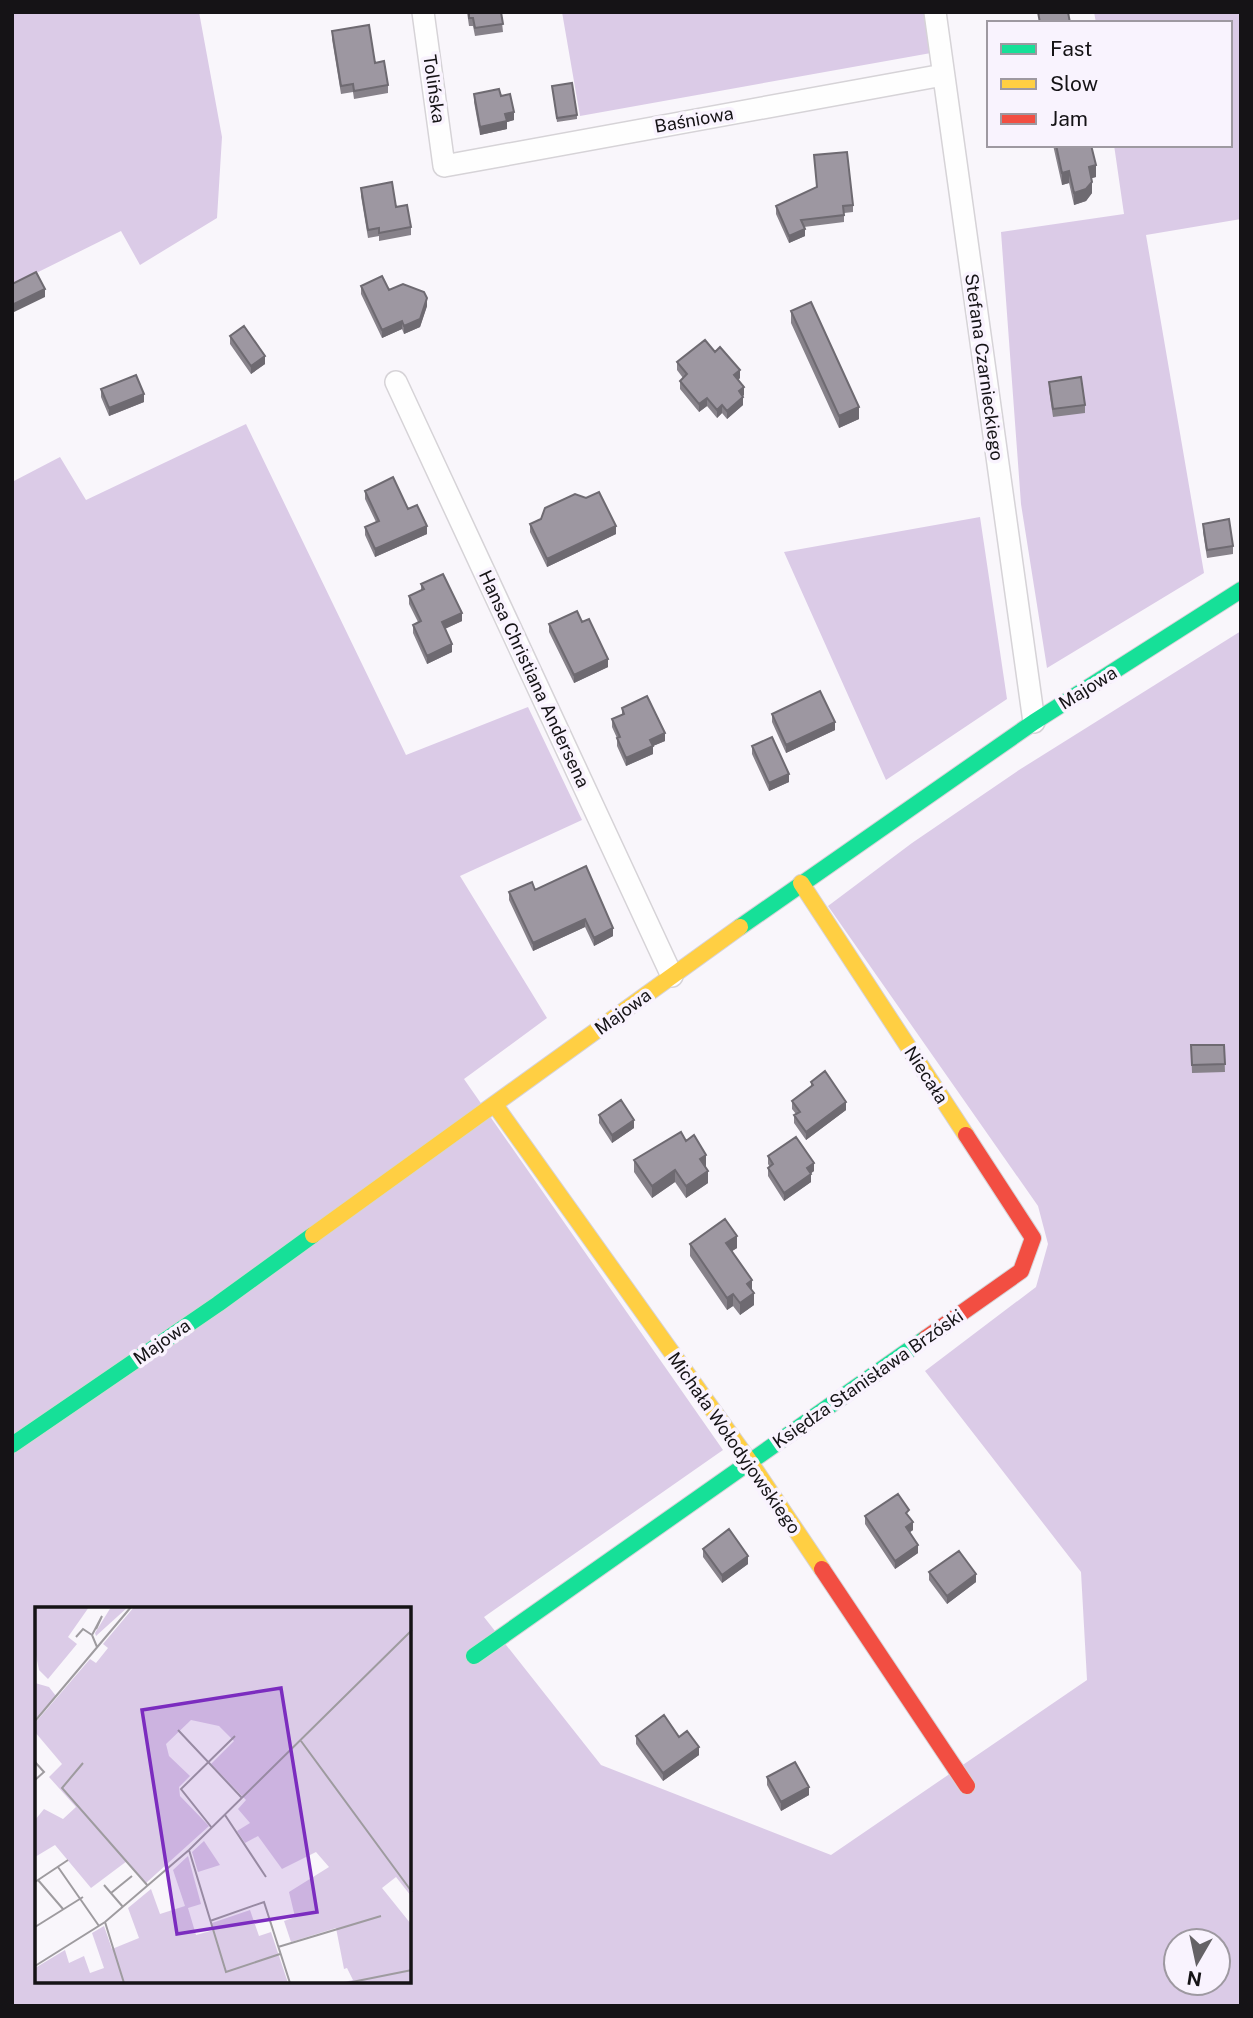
<svg xmlns="http://www.w3.org/2000/svg" width="1253" height="2018" viewBox="0 0 1253 2018" font-family="'Public Sans',sans-serif">
<style>
.forest{fill:#dbcbe7;fill-rule:evenodd}
.lines{fill:none;stroke-linecap:round;stroke-linejoin:round}
.street-casing{stroke:#d6d3d7;stroke-width:24}
.fast-casing{stroke:#d6d3d7;stroke-width:18}
.slow-casing{stroke:#d6d3d7;stroke-width:18}
.jam-casing{stroke:#d6d3d7;stroke-width:18}
.street{stroke:#fefefe;stroke-width:21}
.fast{stroke:#16e098;stroke-width:16}
.slow{stroke:#ffcf43;stroke-width:16}
.jam{stroke:#f24e42;stroke-width:16}
.wall{fill:#87828a}
.shaded-wall{fill:#6e6a71}
.building{fill:#9d97a1;stroke:#6e6a71;stroke-width:2}
.labels{text-anchor:middle;stroke-width:7;stroke-linejoin:round;paint-order:stroke}
.street-label{font-size:18px;fill:#151316;stroke:#f9f3fe}
.inset-road{fill:none;stroke:#9e9b9f;stroke-width:2}
.view{fill:#7b2cbf;fill-opacity:0.15;stroke:#7b2cbf;stroke-width:3.5}
.inset-edge{fill:none;stroke:#151316;stroke-width:3.5}
</style>
<rect width="100%" height="100%" fill="#f9f6fb"/>
<path class="forest" d="M12,12h187l23,125 -5,81 -77,47 -19,-34 -109,54z
M562,12h363l6,41 -351,63z
M1094,12h147v207l-95,16 58,338 -157,95 -26,-164 -20,-272 123,-18 -10,-69h116v-122h-134z
M246,424l160,331 122,-48 54,113 -122,56 87,142 -83,61 259,371 -239,167 117,148 230,90 256,-175 -6,-108 -156,-201 111,-84 12,-43 -10,-38 -210,-300 84,-63 107,-73 222,-139v1375h-1229v-1524l48,-25 26,43zM37,1608h373v373h-373zM1176,1941h42v42h-42z
M980,517l27,182 -121,81 -102,-228z"/>
<g class="lines">
<defs>
<path id="street" d="M423,12l21,154 499,-91
M935,12l99,710
M396,382l276,594"/>
<path id="fast" d="M740,927l294,-205 207,-132
M12,1445l206,-141 95,-69
M474,1656l452,-318"/>
<path id="slow" d="M801,883l165,252
M495,1105l255,357 72,107
M313,1235l427,-308"/>
<path id="jam" d="M926,1338l95,-67 12,-33 -67,-103
M822,1569l145,217"/>
</defs>
<use href="#street" class="street-casing"/>
<use href="#fast" class="fast-casing"/>
<use href="#slow" class="slow-casing"/>
<use href="#jam" class="jam-casing"/>
<use href="#street" class="street"/>
<use href="#fast" class="fast"/>
<use href="#slow" class="slow"/>
<use href="#jam" class="jam"/>
</g>
<path class="wall" d="M467,12h34l2,20 -28,4 -2,-10h-4z
M332,31l43,32 13,22v8l-34,6 -1,-7 -12,2 -9,-55z
M552,86l25,29v4l-20,3z
M474,94l27,2 13,24 -7,2v7l-27,6 -6,-33z
M1053,145h38l5,32 -5,1 1,15 -6,8 -12,4 -5,-22 -7,2z
M814,155l39,50v7l-9,1v9l-40,5 1,9 -16,7 -13,-29v-8l41,-18z
M361,188l35,19 15,20v8l-32,6v-5l-11,2 -7,-42z
M361,286l28,4 38,16 -7,21 -16,7 -2,-5 -20,9 -21,-44z
M791,311l68,108 -20,9 -48,-105z
M230,336l35,28 -14,10 -21,-30z
M715,352l25,26 -2,2 6,15 -1,1v9l-16,14 -5,-6 -5,5 -10,-12 -8,6 -19,-23v-8l3,-3 -6,-8v-8z
M1049,382l36,23v8l-32,4 -4,-27z
M101,389l43,13 -35,14 -8,-19z
M365,491l43,18 19,25 -52,23 -10,-22v-8l11,-5 -11,-23z
M541,519l75,15 -69,33 -17,-35v-8z
M1203,524l30,22v8l-26,4 -4,-26z
M421,584l41,37 -17,8 7,23 -25,12 -14,-31v-8l5,-3 -9,-18v-8l12,-6z
M582,622l26,45 -34,16 -25,-51v-8z
M622,708l43,33 -12,5v8l-27,12 -9,-20v-8l-5,-11v-8l10,-4z
M772,714l63,16 -49,23 -14,-31z
M752,746l37,36 -20,9 -17,-37z
M535,890l78,46 -19,10 -9,-19 -52,24 -24,-51v-8z
M1191,1045h33l1,27 -33,1z
M811,1082l35,28 -40,30 -12,-17v-8l2,-1 -4,-5v-8l19,-14z
M599,1115l35,13 -22,15 -13,-20z
M686,1141l20,26h-1l3,16 -22,15 -11,-16 -23,16 -18,-26v-12z
M768,1156l46,15 -4,3 1,8 -27,19 -16,-25v-8l2,-1 -2,-3z
M690,1244l47,4 -5,3 20,40 2,14 -14,10 -7,-9 -6,4 -37,-54z
M865,1516l44,1 4,13 -3,2 8,21 -23,16 -30,-45z
M703,1549l45,15 -26,19 -19,-26z
M929,1572l47,10 -29,22 -18,-24z
M636,1736l63,19 -36,26 -27,-37z
M767,1777l42,18 -28,16 -14,-26z"/>
<path class="shaded-wall" d="M514,112v8l-7,2v7l-27,6v-8l25,-13z
M1096,165v12l-7,2v-12z
M1069,171v12l-7,2v-12z
M1092,182v11l-6,8 -12,4v-12z
M805,229v7l-16,7v-7z
M45,289v8l-33,16v-8z
M427,298v8l-7,21 -16,7v-8z
M402,321v8l-20,9v-8z
M265,356v8l-14,10v-8z
M740,370v8l-6,5v-8z
M744,387v8l-5,4v-8z
M144,394v8l-35,14v-8z
M743,397v8l-16,14v-8z
M707,398v8l-8,6v-8z
M722,405v8l-5,5v-8z
M859,407v12l-20,9v-12z
M427,526v8l-52,23v-8z
M616,526v8l-69,33v-8z
M462,613v8l-20,9v-8z
M452,644v8l-25,12v-8z
M608,659v8l-34,16v-8z
M835,722v8l-49,23v-8z
M665,733v8l-12,5v8l-27,12v-8l24,-18z
M789,774v8l-20,9v-8z
M585,919v8l-52,24v-8z
M613,928v8l-19,10v-8z
M846,1102v8l-40,30v-8z
M634,1120v8l-22,15v-8z
M706,1155v12l-6,4v-12z
M814,1163v8l-7,5v-8z
M675,1170v12l-23,16v-12z
M708,1171v12l-22,15v-12z
M811,1174v8l-27,19v-8z
M737,1236v12l-11,7v-12z
M752,1280v12l-5,-8z
M754,1293v12l-14,10v-12z
M733,1294v12l-6,4v-12z
M913,1522v8l-7,5v-8z
M918,1545v8l-23,16v-8z
M748,1556v8l-26,19v-8z
M976,1574v8l-29,22v-8z
M699,1747v8l-36,26v-8z
M809,1787v8l-28,16v-9z"/>
<path class="building" d="M469,12h32l2,12 -28,4 -2,-10h-4z
M1038,12h30l2,11h-30z
M369,25l6,38 9,-2 4,24 -34,6 -1,-7 -12,2 -9,-55z
M572,83l5,32 -20,3 -5,-32z
M499,89l2,7 9,-2 4,18 -9,2 2,7 -27,6 -6,-33z
M1056,145h35l5,20 -7,2 3,15 -6,7 -12,4 -5,-22 -7,2z
M847,152l6,53 -10,1 1,9 -43,5 4,9 -16,7 -13,-30 41,-19 -3,-32z
M392,182l4,25 11,-2 4,22 -32,6v-5l-11,2 -7,-42z
M36,272l9,17 -33,16v-21z
M382,276l7,14 14,-6 21,8 3,6 -7,21 -16,7 -2,-5 -20,9 -21,-44z
M811,302l48,105 -20,9 -48,-105z
M244,326l21,30 -14,10 -21,-30z
M705,340l10,12 5,-5 20,23 -6,5 10,12 -5,4 4,6 -16,14 -5,-6 -5,5 -10,-12 -8,6 -19,-23 7,-7 -10,-12z
M136,375l8,19 -35,14 -8,-19z
M1081,377l4,28 -32,4 -4,-27z
M393,477l15,32 9,-4 10,21 -52,23 -10,-22 14,-6 -14,-30z
M599,492l17,34 -69,33 -17,-35 11,-5 4,-11 30,-14 11,4z
M1229,519l4,27 -26,4 -4,-26z
M443,574l19,39 -20,9 10,22 -25,12 -14,-31 8,-4 -12,-25 15,-7 -3,-5z
M577,611l5,11 7,-3 19,40 -34,16 -25,-51z
M820,691l15,31 -49,23 -14,-31z
M647,696l18,37 -15,7 3,6 -27,12 -9,-20 3,-1 -8,-18 12,-5 -2,-6z
M772,737l17,37 -20,9 -17,-37z
M586,866l27,62 -19,10 -9,-19 -52,24 -24,-51 23,-10 3,8z
M1191,1045h33l1,19 -33,1z
M825,1071l21,31 -40,30 -12,-17 6,-3 -8,-11 21,-16 -2,-3z
M621,1100l13,20 -22,15 -13,-20z
M681,1132l5,9 8,-6 12,20 -6,4 8,12 -22,15 -11,-16 -23,16 -18,-26z
M796,1137l18,26 -7,5 4,6 -27,19 -16,-25 5,-4 -5,-8z
M725,1219l12,17 -11,7 26,37 -5,4 7,9 -14,10 -7,-9 -6,4 -37,-54z
M898,1494l11,16 -3,3 7,9 -7,5 12,18 -23,16 -30,-45z
M729,1529l19,27 -26,19 -19,-26z
M959,1551l17,23 -29,22 -18,-24z
M664,1715l15,22 8,-6 12,16 -36,26 -27,-37z
M795,1762l14,25 -28,15 -14,-25z"/>
<g class="labels">
<g class="street-label">
<text transform="translate(434 89) rotate(82)" y="6">Tolińska</text>
<text transform="translate(694 120) rotate(-10)" y="6">Baśniowa</text>
<text transform="translate(984 367) rotate(82)" y="6">Stefana Czarnieckiego</text>
<text transform="translate(534 679) rotate(65)" y="6">Hansa Christiana Andersena</text>
<text transform="translate(1088 688) rotate(-32)" y="6">Majowa</text>
<text transform="translate(623 1012) rotate(-36)" y="6">Majowa</text>
<text transform="translate(926 1075) rotate(57)" y="6">Niecała</text>
<text transform="translate(162 1342) rotate(-35)" y="6">Majowa</text>
<text transform="translate(868 1379) rotate(-35)" y="6">Księdza Stanisława Brzóski</text>
<text transform="translate(734 1443) rotate(55)" y="6">Michała Wołodyjowskiego</text>
</g>
</g>
<g transform="translate(35 1607)">
<rect width="376" height="376" fill="#f9f6fb"/>
<path d="M0,0h54l-21,30 9,7 -29,35 -9,-9 -4,-20zM76,0h17l-32,29 -1,-3zM99,0h277v289l-15,-19 -14,11 29,36v59h-72l14,-3 -6,-12 -3,1 -8,-41 -45,14 -7,-21 11,-4 -6,-25 40,-25 -13,-15 -34,17 -24,-33 -13,7 -8,-12 13,-8 -12,-14 8,-9 -35,-36 23,-23 -15,-15 -28,-6 -25,24 3,12 21,20 -11,11 1,9 29,30 -63,57 -19,-22 -36,27 -36,-43 -20,12v-37l9,-11 19,10 13,-12 -27,-30 13,-13 -27,-32v-9l55,-64 6,4 12,-15 -5,-4zM0,76l14,4 7,9 -21,23zM169,234l16,24 -22,7 -6,-20zM153,249l13,48 -13,4 8,27 18,-5 -2,-7 38,-13 9,26 12,-4 17,51h-253v-15l30,-18 4,13 15,-7 6,17 14,-5 -12,-35 12,-7 8,23 27,-11 -11,-30 23,-19 9,25 25,-8 -12,-36z" fill="#dbcbe7"/>
<path class="inset-road" d="M61,22l6,-13 -10,19 5,12M41,30l7,-8 9,6M0,114l96,-114M143,123l64,68M266,134l111,151M0,155l9,10 -9,8M48,156l-21,25 86,98M190,208l41,62M177,221l-31,-39 54,-53M154,243l37,122 54,-18M23,260l41,59M3,273l25,29M0,275l33,-22M69,278l19,22M76,286l21,-17M175,314l54,-19 26,81M70,315l19,61M0,320l48,-30M243,340l103,-31M0,359l70,-44 84,-72 223,-220M312,376l65,-13"/>
<path class="view" d="M246,81l36,224 -140,22 -35,-224z"/>
<rect width="376" height="376" class="inset-edge"/>
</g>
<rect width="1253" height="2018" fill="none" stroke="#151316" stroke-width="28"/>
<rect x="987" y="21" width="245" height="126" fill="#f9f3fe" stroke="#9e99a1" stroke-width="2"/>
<rect x="1001" y="44" width="35" height="10" fill="#16e098" stroke="#9e99a1" stroke-width="2"/>
<text x="1050" y="56" font-size="21" fill="#151316">Fast</text>
<rect x="1001" y="79" width="35" height="10" fill="#ffcf43" stroke="#9e99a1" stroke-width="2"/>
<text x="1050" y="91" font-size="21" fill="#151316">Slow</text>
<rect x="1001" y="114" width="35" height="10" fill="#f24e42" stroke="#9e99a1" stroke-width="2"/>
<text x="1050" y="126" font-size="21" fill="#151316">Jam</text>
<g transform="translate(1197 1962) rotate(189)"><circle r="33" fill="#f9f3fe" stroke="#9e99a1" stroke-width="2"/>
<path d="M0-5L12 26L0 18L-12 26Z" fill="#656266"/>
<text y="-10" font-size="19" font-weight="bold" text-anchor="middle" fill="#151316">N</text>
</g>
</svg>
